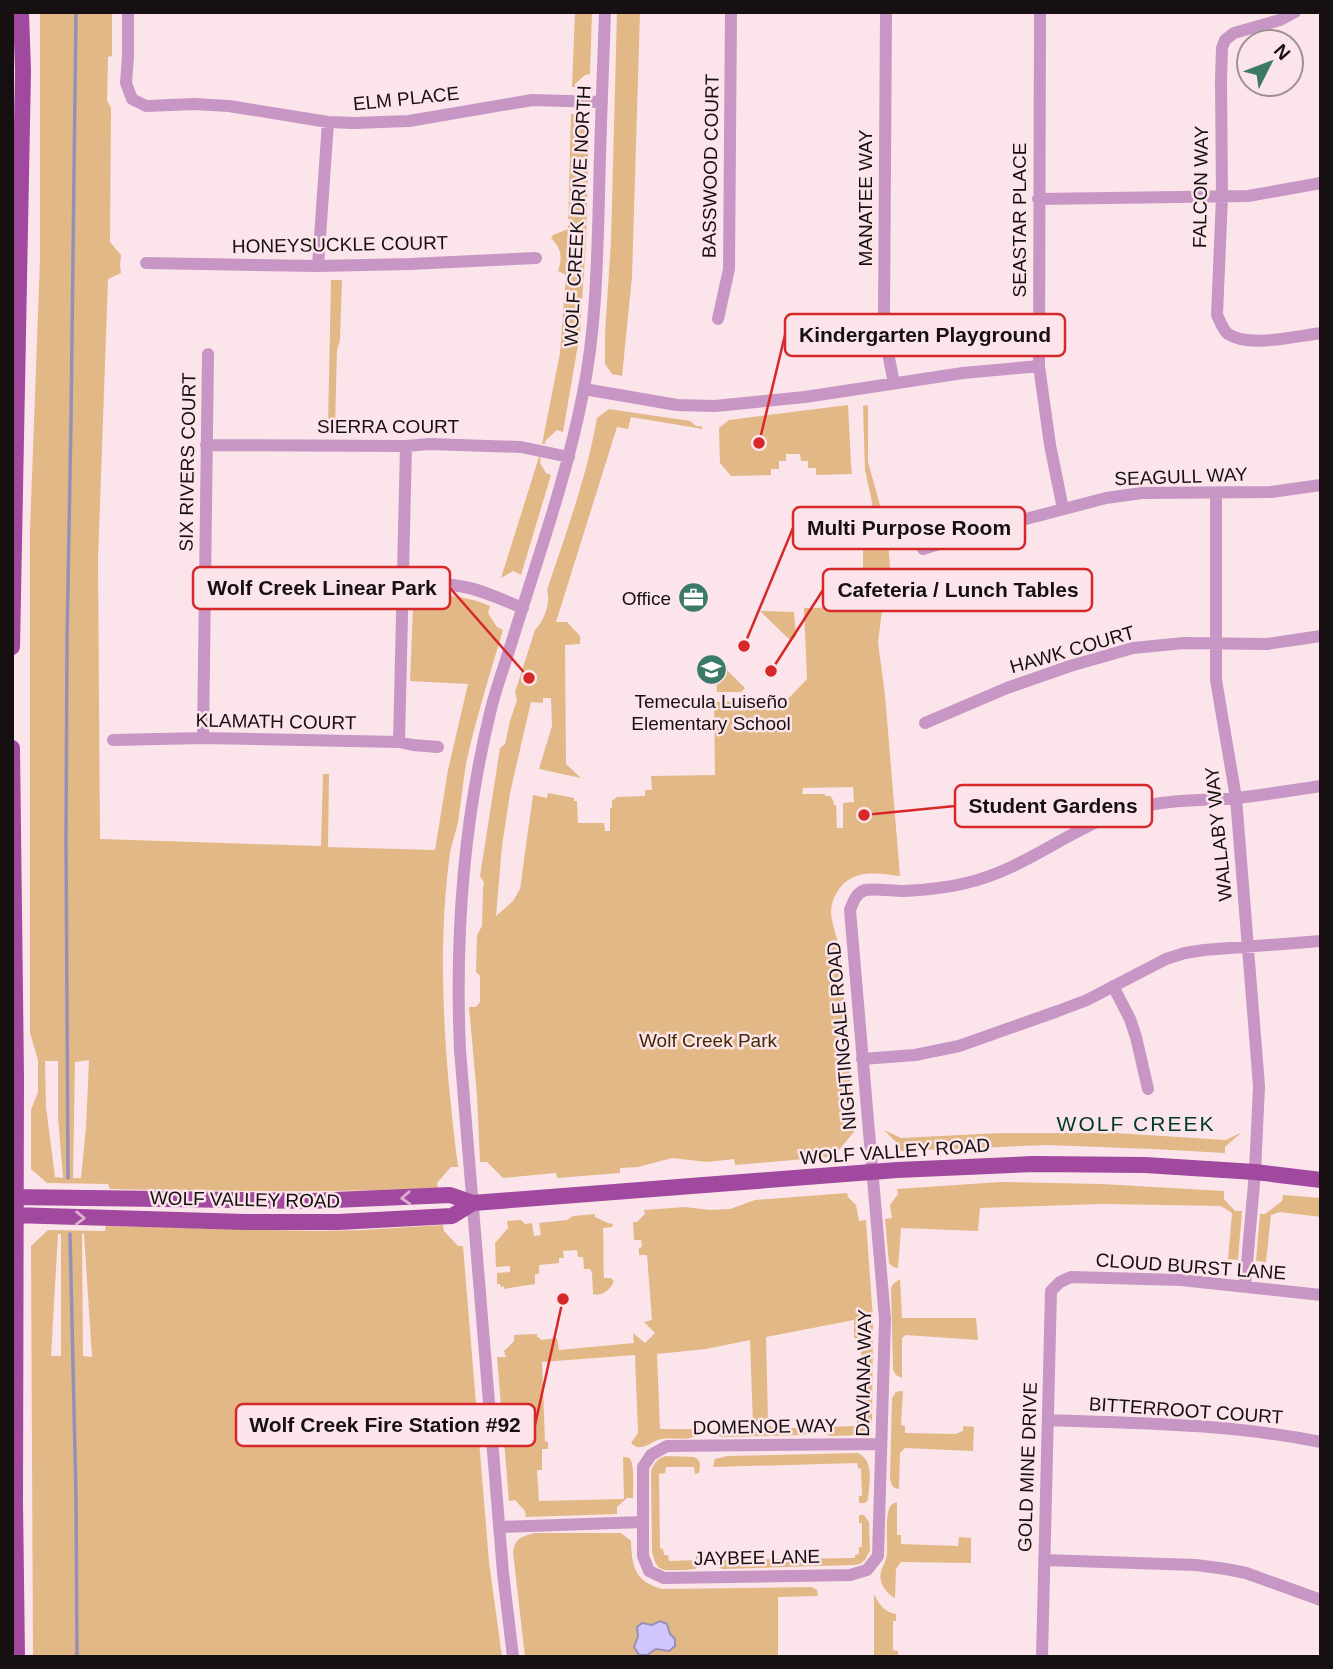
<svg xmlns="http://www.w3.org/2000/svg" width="1333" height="1669" viewBox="0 0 1333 1669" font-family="Arial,sans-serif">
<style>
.green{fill:#e2b887;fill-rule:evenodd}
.water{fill:#d1c5fd;stroke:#998fb6;stroke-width:2}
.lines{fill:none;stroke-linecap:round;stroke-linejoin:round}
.stream{stroke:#998fb6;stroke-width:3.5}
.minor{stroke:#c796c4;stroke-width:12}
.major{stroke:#a1489f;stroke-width:16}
.oneway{stroke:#dcaed0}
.labels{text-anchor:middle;stroke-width:5;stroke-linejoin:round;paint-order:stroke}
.street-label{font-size:19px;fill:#171012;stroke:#fbe5ea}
.poi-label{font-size:19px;fill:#171012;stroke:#fbe5ea;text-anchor:end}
.park-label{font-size:19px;fill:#442903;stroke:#fbe5ea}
.neighbourhood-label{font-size:21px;letter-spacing:2px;fill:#00382b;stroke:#fbe5ea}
.leader{fill:none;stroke:#d62828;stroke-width:2.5}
.callout-dot{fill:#d62828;stroke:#fbe5ea;stroke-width:2.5}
.callout{fill:#fbe5ea;stroke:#d62828;stroke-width:2.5}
.callout-label{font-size:21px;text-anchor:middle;font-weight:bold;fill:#171012}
</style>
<rect width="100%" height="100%" fill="#fbe5ea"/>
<path class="green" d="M40,12h72v44l-4,1 -1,44 4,6 -1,135 11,13 -1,11 1,7 -13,6 -10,280 2,280 221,7 2,-72h6l-1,73 107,3 13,-80 20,-86 -58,-3 3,-74 7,1 7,-7 -3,-6c22,-1 45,2 66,11l-2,7 9,14 6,3c-13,44 -27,88 -37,134 -3,19 -5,38 -8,58 -2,10 -6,20 -8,31 -14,104 -5,210 8,314h-7l-14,16 1,5c-110,5 -219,3 -328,1l-2,-5 -61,-1 -16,-14v-59l7,-18v-32l-8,-27v-503l10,-270zM89,1060l-3,67 -5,51h-8l2,-116zM45,1061h13v56l5,61 -8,-1 -9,-70z
M575,12h17l-2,62 -5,1 -10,9v3h-3z
M617,12h23l-8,265 -10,99 -10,-2 -7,-10v-30l6,-93z
M571,114h3l9,13h6l-3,113 -6,93 -17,99 -6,-2 -11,10 -1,4h-3l18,-91 6,-78 -8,-4c5,-14 3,-23 -7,-33l2,-3 15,-6z
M331,280h11l-2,60 -3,10 -2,78 -7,-1z
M848,405l3,60 1,9 -36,1v-7h-8v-7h-7l-1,-7h-14v7h-7v8h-8v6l-40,1 -11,-13 -1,-35 10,-8z
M868,405v57l19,68 4,50 -7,15 -6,47 7,53 15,181c-24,-3 -48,-8 -63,16 -4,6 -6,13 -6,21 1,14 8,27 9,42 6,59 9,118 14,177l-16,19 1,5 -104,9 -1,-6 -27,3 -35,-4 -34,9 -18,1v5l-63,5 -1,-5 -53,5 -16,-16h-7l-3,-66 -8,-89h7l4,-5v-26l-4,-4 1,-37 5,-9 1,-37 1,-6 -4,-7 20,-128 5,-4 5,-23 7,-21 -2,-8 20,-62c9,-9 16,-27 12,-40 19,-57 40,-114 50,-172l12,-9 81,12 6,5h5l2,3 -72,-12 -3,12 -11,-2 -61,195h11l13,14v8l-15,1 1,119 15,14 -42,-9 13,-43 -1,-28h-8v5l-12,-1 -21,91 -8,53 -6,70 17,-15 7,-12 13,-94 14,3 1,-5 26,5v3h3l1,22h26l1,8h5v-23h2v-7l5,-4 28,-1v-6h7l-1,-14 64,-1 -1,-73 73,-2 20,-21 -3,-71 59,-1v-85h11l-2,-20 -7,-32 -2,-64zM853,787l1,15 -11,1v25h-6l-1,-23h-2l-1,-5 -3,-4h-5v-2h-23l1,-6z
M539,457l2,1 -1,5 6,10 5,2 -30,100 -8,-4 -12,7z
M760,611l34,1 2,24 -5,5z
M715,658l30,30 -4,4h-24z
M884,1130l17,8 100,-5h114l111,7 16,-8 -17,15v6l-73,-4 -105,-4 -149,6 -1,-8z
M1000,1182l101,2 123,7v8l11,12h7l-4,49 -10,-1 4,-46 -11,-7 -117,-2 -124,4 -2,23 -77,-3 -3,40 -5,-1 -4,-4 -4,-44 7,-1 -2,-13 8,-11 -1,-5z
M847,1193l1,4 8,8 3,16 7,-1 7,99 -1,103c-2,6 -4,9 -9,13l-33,1 -8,-4 -1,-5 35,-1 1,-5 5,-1 -1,-81 -7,-1v-18l-88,17 2,85 2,4 4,2h35l-2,6 -3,1 -82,2 -9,-5v-3l34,-1v-2l6,-1 -3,-85 -44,9 -49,5 3,75h40v4c-8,9 -26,4 -38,6 -8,1 -13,7 -21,8 -5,1 -6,-1 -10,-4l7,-10 -3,-78 -93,7 3,79 3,1v7h-6v21h-5l2,31 85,-2 -1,-42c2,0 4,0 6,1 6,3 4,33 4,40h-6l-10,9v7l-91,3 -1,-6 -10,-11 -6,1 -12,-144h9l-2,-6 10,-10v-6l23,-1v3l3,1 1,2 16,-2 2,12 75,-7 -1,-10 12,10 10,-10 -11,-11 8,-2 -5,-65h-8v-7l3,-1 -1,-7h-7l-1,-18h4l8,-8 -1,-4 41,-3 25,3 20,-1 25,-9z
M1283,1195l38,3v19l-41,-5 -9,3 -5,47 -10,-1 4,-47h5l17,-13z
M595,1214v3l13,6 5,1 -1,3 -9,1c1,17 0,33 1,50h7l3,3c-3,8 -12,16 -21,13l-1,-21 -2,-4h-6l-1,-12h-5l-1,-7 -14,1 1,7h-5v5l-20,2v9h-4v10l-31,5v-3l-3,1 -1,-3h-3v-11l13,-1v-6l-14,1 -1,-24 13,-15 -1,-7 14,-1 4,4 7,-1 2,13 7,-1 -2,-12 28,-3 6,-4z
M443,1225l1,6 14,15h5l26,316 13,95h-469l-2,-411 17,-16 57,1 1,-5 210,5 47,-1zM82,1233l2,1 8,123 -9,-1zM58,1234h3v122h-10z
M900,1279l2,39h74l2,22 -72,-5 -4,3v40l-6,-3 -3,-5 -2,-82 2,-4z
M900,1391h3l-2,34 4,1v7l50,1 8,-3v-5l11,1 -1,24 -68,-3 -5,5 -1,36c-7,-1 -8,-5 -9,-11l2,-80 4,-6z
M858,1453c17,8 11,31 10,47l-3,3h-6v-7h3l-1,-27 -3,-1 -1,-5 -144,4 2,-8 12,-3z
M666,1456l28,1c8,4 6,9 5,16l-4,1 -1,-7h-28l-1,6 -6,1 1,74 3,1 1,6h4l1,6 27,-1v-4h5v7l-6,6c-6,1 -12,1 -18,1 -18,1 -21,-1 -25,-19l-1,-80c3,-8 7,-13 15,-15z
M897,1502v33h4v9l57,2 1,-9 12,1v25l-70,-1 -5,7 -1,29c-7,-4 -12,-10 -14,-17 -3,-10 5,-17 6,-27 1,-13 -2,-33 2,-45 2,-5 3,-5 8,-7z
M859,1515h5l5,7 1,28 -5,10 -5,4 -7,1 -131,4 -6,-5 -1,-4 140,-2v-3l4,-1v-7h3v-24h-3z
M535,1533h86l10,8c1,27 4,40 31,48l150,-2 5,3 1,6 -40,1v60h-253l-12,-105c3,-15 8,-15 22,-19z
M874,1594c5,10 10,18 22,20v7h-3v29l5,1v6h-24z"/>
<path class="water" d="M660,1621l7,3 3,10 5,5v7l-6,5 -13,-2 -9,6h-8l-5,-8 4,-11 -1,-9 5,-4 10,2z"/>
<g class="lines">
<path class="stream" d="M68,1178l-2,-338 1,-200 4,-220 5,-408
M70,1234l6,263 1,160"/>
<path class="minor" d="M128,12v45l-2,26 6,16 14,7 48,-2 35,2 99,16 26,1 55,-2 123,-21 70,2
M886,12l-2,303 4,38 6,30
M1040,12l-1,354 11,79 13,64
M1295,12l-15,8 -46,13 -9,7 -3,8 -1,33 1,116 -5,118c3,6 6,15 11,19 21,14 68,2 93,-1
M1038,199l210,-3 73,-13
M146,263l172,3 92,-2 126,-6
M318,266l10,-144
M718,319l11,-50 2,-257
M584,389l93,16 38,1 90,-9 158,-24 76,-7
M206,445l200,1 24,-2 91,3 48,10
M1216,494v186l20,118 23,288 -4,86 -10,114
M923,549l57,-18 126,-33 36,-5 129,-1 50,-7
M403,586c18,-1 37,-3 56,0 22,3 43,14 64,22
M925,723l82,-35 63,-22 63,-18 51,-5 83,1 54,-8
M203,738l5,-384
M113,740l90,-2 196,4 14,3 25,2
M399,742l7,-296
M1113,986l17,33 6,18 12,52
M862,1059l53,-4 44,-9 99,-35 29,-11 79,-41 19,-6 19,-3 117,-9
M1048,1420c91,3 183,4 273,22
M881,1444l-214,2 -16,9 -8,12v89l6,15 15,7 186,-3 17,-5 11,-14 7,-237 -35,-409c3,-8 6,-17 15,-20 10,-2 27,1 38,1 21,-1 43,-3 63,-8 62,-14 109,-60 170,-75 33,-9 67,-7 100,-10 29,-3 57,-8 85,-12
M499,1527l144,-5
M1044,1560l152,5 30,4 20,4 75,27
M513,1657l-10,-84 -43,-523c-5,-116 3,-228 31,-341 6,-24 15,-48 22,-71 25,-81 54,-162 70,-245 13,-64 14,-130 16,-195 1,-62 4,-124 6,-186
M1042,1657l9,-366 9,-9 11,-5 110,3 140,15"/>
<path class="major" d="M12,647l11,-576 -2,-59
M12,748l4,329 -1,425 2,155
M12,1197l299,4 139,-6 23,8 424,-33 137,-6 111,1 110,7 66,8
M12,1215l233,7h93l114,-6 21,-13"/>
</g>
<defs><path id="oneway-chevron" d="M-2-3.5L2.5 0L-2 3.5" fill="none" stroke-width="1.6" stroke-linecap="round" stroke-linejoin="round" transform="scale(1.75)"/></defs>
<g class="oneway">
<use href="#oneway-chevron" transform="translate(406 1198) rotate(177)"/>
<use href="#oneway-chevron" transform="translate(80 1218) rotate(1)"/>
</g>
<defs>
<symbol id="office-disc" viewBox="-11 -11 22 22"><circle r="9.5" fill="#3b7a68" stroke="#fbe5ea"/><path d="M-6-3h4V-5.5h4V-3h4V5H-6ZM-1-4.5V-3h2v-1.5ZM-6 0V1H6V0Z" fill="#fff"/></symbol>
<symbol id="school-disc" viewBox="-11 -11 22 22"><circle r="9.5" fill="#3b7a68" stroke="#fbe5ea"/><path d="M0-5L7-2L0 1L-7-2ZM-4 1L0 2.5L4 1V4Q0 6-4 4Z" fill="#fff"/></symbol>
</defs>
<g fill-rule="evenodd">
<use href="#office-disc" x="676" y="580" width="35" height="35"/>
<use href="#school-disc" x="694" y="652" width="35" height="35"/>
</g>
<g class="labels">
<g class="street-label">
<text transform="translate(406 98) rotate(-6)" y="7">ELM PLACE</text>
<text transform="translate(710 166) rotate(-89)" y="7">BASSWOOD COURT</text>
<text transform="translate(1200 187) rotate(-89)" y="7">FALCON WAY</text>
<text transform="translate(865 198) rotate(-90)" y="7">MANATEE WAY</text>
<text transform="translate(577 216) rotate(-87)" y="7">WOLF CREEK DRIVE NORTH</text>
<text transform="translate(1019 220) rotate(-90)" y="7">SEASTAR PLACE</text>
<text transform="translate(340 244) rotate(-1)" y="7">HONEYSUCKLE COURT</text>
<text x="388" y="433">SIERRA COURT</text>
<text transform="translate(187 462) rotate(-89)" y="7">SIX RIVERS COURT</text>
<text transform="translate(1181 476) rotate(-2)" y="7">SEAGULL WAY</text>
<text transform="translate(1072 649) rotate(-16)" y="7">HAWK COURT</text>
<text transform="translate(276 721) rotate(1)" y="7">KLAMATH COURT</text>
<text transform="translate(1218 834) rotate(-96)" y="7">WALLABY WAY</text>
<text transform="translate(841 1036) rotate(-95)" y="7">NIGHTINGALE ROAD</text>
<text transform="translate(895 1151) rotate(-4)" y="7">WOLF VALLEY ROAD</text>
<text transform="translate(245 1199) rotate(1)" y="7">WOLF VALLEY ROAD</text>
<text transform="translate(1191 1266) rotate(4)" y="7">CLOUD BURST LANE</text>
<text transform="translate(863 1373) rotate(-89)" y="7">DAVIANA WAY</text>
<text transform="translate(1186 1410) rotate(4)" y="7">BITTERROOT COURT</text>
<text transform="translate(765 1426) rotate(-1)" y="7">DOMENOE WAY</text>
<text transform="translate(1027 1467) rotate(-88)" y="7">GOLD MINE DRIVE</text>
<text transform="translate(757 1557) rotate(-1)" y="7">JAYBEE LANE</text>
</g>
<g class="poi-label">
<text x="671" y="605">Office</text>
<text x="711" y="708" text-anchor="middle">Temecula Luiseño<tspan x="711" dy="22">Elementary School</tspan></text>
</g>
<g class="park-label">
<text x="708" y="1047">Wolf Creek Park</text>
</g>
<g class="neighbourhood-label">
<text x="1136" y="1131">WOLF CREEK</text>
</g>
</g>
<path class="leader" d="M759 443L785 335M744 646L793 528M529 678L450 588M771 671L823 590M864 815L955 806M563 1299L535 1425"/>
<g class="callout-dot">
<circle cx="759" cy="443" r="7"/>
<circle cx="744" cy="646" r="7"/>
<circle cx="529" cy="678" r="7"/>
<circle cx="771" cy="671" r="7"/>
<circle cx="864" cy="815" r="7"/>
<circle cx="563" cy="1299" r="7"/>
</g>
<g class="callout">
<rect x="785" y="314" width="280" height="42" rx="7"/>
<rect x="793" y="507" width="232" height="42" rx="7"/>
<rect x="193" y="567" width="257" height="42" rx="7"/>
<rect x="823" y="569" width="269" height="42" rx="7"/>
<rect x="955" y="785" width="197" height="42" rx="7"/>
<rect x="236" y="1404" width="299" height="42" rx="7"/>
</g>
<g class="callout-label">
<text x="925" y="342">Kindergarten Playground</text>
<text x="909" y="535">Multi Purpose Room</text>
<text x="322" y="595">Wolf Creek Linear Park</text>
<text x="958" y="597">Cafeteria / Lunch Tables</text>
<text x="1053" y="813">Student Gardens</text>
<text x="385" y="1432">Wolf Creek Fire Station #92</text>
</g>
<rect width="1333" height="1669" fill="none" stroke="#171012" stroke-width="28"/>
<g transform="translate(1270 63) rotate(48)"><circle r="33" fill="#fbe5ea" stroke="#a09094" stroke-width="2"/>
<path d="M0-5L12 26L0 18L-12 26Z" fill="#3b7a68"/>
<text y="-10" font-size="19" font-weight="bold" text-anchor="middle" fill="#171012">N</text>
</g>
</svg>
